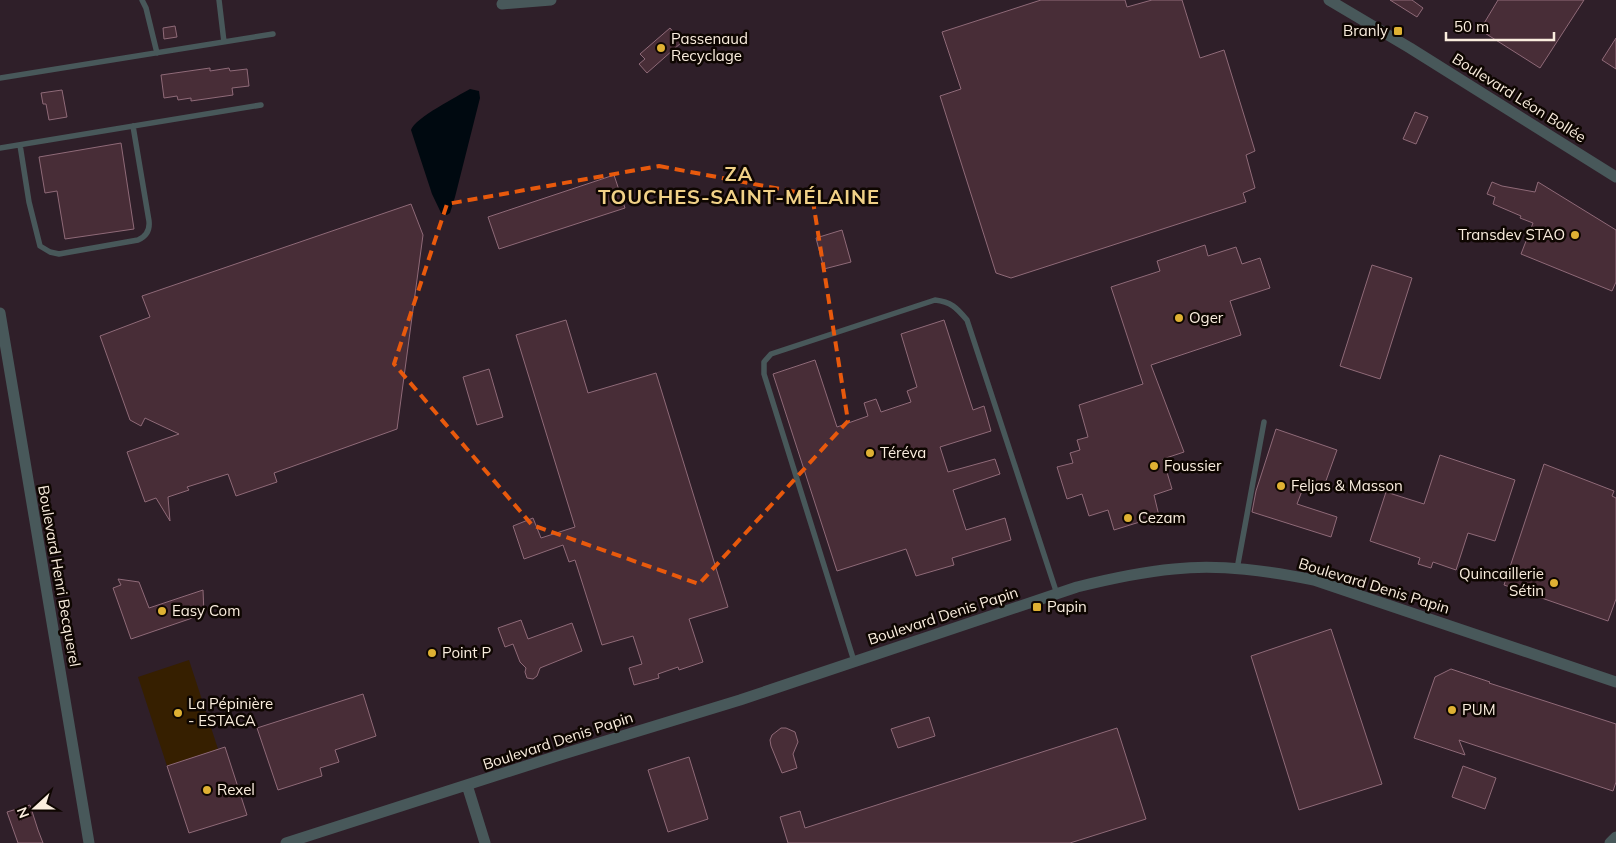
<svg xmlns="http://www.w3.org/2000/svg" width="1616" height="843" viewBox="0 0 1616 843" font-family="Mulish,sans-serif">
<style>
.industrial{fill:#2f1f29}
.built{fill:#361f00}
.water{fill:#000910}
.building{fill:#482d37;stroke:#8f6a78}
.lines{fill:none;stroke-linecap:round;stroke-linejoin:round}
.lane{stroke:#48585a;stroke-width:5.5}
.street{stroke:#48585a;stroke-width:11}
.marked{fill:none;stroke:#e8590c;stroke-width:4;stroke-dasharray:10 6;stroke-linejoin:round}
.poi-dot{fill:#dfb133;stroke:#0e0601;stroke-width:2}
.labels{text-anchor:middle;stroke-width:5;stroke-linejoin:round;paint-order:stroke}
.poi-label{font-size:15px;fill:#faedde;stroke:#0e0601;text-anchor:start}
.street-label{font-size:15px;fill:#faedde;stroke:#0e0601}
.district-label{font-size:20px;font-weight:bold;letter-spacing:1px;fill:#f1d187;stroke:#0e0601}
</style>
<rect width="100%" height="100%" fill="#2c1900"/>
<path class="industrial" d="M0,0h1616v843h-1616z"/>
<path class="built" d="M189,660l29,89 -51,17 -29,-89z"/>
<path class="water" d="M470,89l9,2 1,7 -25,99 -5,16 -3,2h-5l-10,-21 -21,-64c4,-12 47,-34 59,-41z"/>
<path class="building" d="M1041,0h84l2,7 25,-7h30l18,58 24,-8 31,101 -9,4 9,33 -12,5 3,9 -235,76 -15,-5 -56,-177 21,-7 -19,-57z
M1390,0h22l11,8 -6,9z
M1498,0h86l-44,68 -60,-38z
M175,26l2,11 -13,2 -1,-11z
M670,28l12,14 -35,31 -8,-9 6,-5 -5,-5z
M1616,38v31l-14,-9z
M210,68v3l19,-3 1,3 17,-2 2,17 -17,2 1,7 -42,6v-3l-13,2 -1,-4 -13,2 -3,-23z
M62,90l5,27 -18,3 -3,-16h-3l-2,-11z
M1415,112l13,5 -12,27 -13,-5z
M121,143l13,86 -69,10 -8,-48 -12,2 -6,-36z
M614,175l11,33 -126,41 -11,-32z
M1492,182l10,4 33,6 3,-10 78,48v52l-4,9 -91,-37 12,-31 -13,-5 1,-2 -28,-12 2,-7 -8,-3z
M411,204l12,31 -26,194 -123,44 3,9 -41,14 -8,-22 -41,13 2,3 -21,7 2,24 -14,-23 -11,4 -18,-50 52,-18 -34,-16 -4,8 -11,-6 -30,-84 50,-19 -8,-21z
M842,230l9,32 -27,7 -8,-31z
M1205,245l3,11 28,-9 6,17 18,-6 10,30 -40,13 11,34 -90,30 33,87 -21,7 9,30 -18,6 5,21 -45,14 -6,-20 -19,6 -7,-22 -15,5 -10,-32 16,-4 -3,-10 10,-3 -3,-10 11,-3 -9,-32 64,-21 -32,-97 49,-16 -3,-10z
M1372,265l40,13 -32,101 -40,-13z
M566,320l22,73 68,-20 72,234 -39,12 14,43 -24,8 -1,-3 -20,7 1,4 -25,7 -5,-17 13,-4 -9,-28 -31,9 -27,-85 -6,2 -6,-17 -39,14 -11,-33 20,-8 8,20 34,-11 -59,-192z
M944,320l29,90 11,-4 7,25 -51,16 8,25 47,-13 5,15 -47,16 13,40 39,-12 6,22 -59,18 2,7 -38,11 -10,-27 -69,22 -64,-197 42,-14 22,67 31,-11 -4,-13 12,-4 5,13 30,-10 -4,-11 10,-4 -16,-53z
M489,369l14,48 -26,8 -14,-48z
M1276,429l61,21 -14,39 -18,-6 -8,21 40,13 -6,20 -79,-25 4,-21z
M1440,455l75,25 -20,61 -27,-8 -12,37 -23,-8 -2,6 -13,-4 2,-6 -50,-17 16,-49 38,12z
M1544,464l70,27 -2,5 4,2v101l-8,22 -104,-36z
M118,579l21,3 10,26 54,-18 1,24 -73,25 -18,-51 8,-3z
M521,620l7,19 44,-16 10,28 -42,17 -3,8 -4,3 -6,-1 -2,-6 1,-4 -6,-6 -7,-18 -8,3 -7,-19z
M1331,629l51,155 -83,26 -48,-154z
M1451,669l39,13 -1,1 127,41v58l-3,9 -154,-51 6,15 -51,-17 21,-61z
M363,694l13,42 -41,14 4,12 -19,6 2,8 -44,14 -21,-62z
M929,717l6,19 -37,12 -7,-19z
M781,728h5l9,4 3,10 -5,12 4,14 -15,5 -11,-27 -1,-6 2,-5z
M1117,728l29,91 -76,24h-282l-8,-26 20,-6 5,17z
M225,747l22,68 -58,18 -22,-67z
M689,757l19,62 -40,13 -20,-62z
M1463,766l33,12 -11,31 -33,-12z
M30,805l8,25 5,13h-25l-11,-31z"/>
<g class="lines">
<path class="lane" d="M142,0l4,8 11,45
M219,0l5,42
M0,78l273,-44
M20,145l9,57 11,44 10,6 9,2 79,-14c9,-4 12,-10 11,-19l-16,-95
M0,148l261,-43
M1237,569l27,-147
M854,661l-90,-287v-12l7,-8 164,-54c16,2 21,7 32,20l90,274"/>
<path class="street" d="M1329,0l81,48 206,129
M502,4l49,-4
M0,313l89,530
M467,785l18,58
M286,843l274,-88 180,-55 337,-113c32,-8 64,-15 97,-18 47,-5 95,2 140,11l302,102
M1610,843l6,-6"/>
</g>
<path class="marked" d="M659,166l153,29 36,226 -149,163 -167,-59 -138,-161 53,-160z"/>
<g class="poi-dot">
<rect x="1393" y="26" width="10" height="10" rx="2.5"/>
<circle cx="661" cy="48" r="5"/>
<circle cx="1575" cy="235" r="5"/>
<circle cx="1179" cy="318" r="5"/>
<circle cx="870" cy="453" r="5"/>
<circle cx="1154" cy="466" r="5"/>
<circle cx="1281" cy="486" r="5"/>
<circle cx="1128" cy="518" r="5"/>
<circle cx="1554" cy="583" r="5"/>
<rect x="1032" y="602" width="10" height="10" rx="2.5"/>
<circle cx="162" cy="611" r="5"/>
<circle cx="432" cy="653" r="5"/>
<circle cx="1452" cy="710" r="5"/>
<circle cx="178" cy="713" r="5"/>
<circle cx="207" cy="790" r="5"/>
</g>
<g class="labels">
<g class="poi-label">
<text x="1388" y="36" text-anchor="end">Branly</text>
<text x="671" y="44">Passenaud<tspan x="671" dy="17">Recyclage</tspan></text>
<text x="1565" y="240" text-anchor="end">Transdev STAO</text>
<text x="1189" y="323">Oger</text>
<text x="880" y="458">Téréva</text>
<text x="1164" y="471">Foussier</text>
<text x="1291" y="491">Feljas &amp; Masson</text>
<text x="1138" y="523">Cezam</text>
<text x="1544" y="579" text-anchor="end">Quincaillerie<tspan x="1544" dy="17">Sétin</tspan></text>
<text x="1047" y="612">Papin</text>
<text x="172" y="616">Easy Com</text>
<text x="442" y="658">Point P</text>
<text x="188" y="709">La Pépinière<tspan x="188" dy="17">- ESTACA</tspan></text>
<text x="1462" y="715">PUM</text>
<text x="217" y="795">Rexel</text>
</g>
<g class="street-label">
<text transform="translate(1519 98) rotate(32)" y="5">Boulevard Léon Bollée</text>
<text transform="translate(59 576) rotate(80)" y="5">Boulevard Henri Becquerel</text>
<text transform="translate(1374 586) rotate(17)" y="5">Boulevard Denis Papin</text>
<text transform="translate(943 616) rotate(-18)" y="5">Boulevard Denis Papin</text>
<text transform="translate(558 741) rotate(-18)" y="5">Boulevard Denis Papin</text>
</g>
<g class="district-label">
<text x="739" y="181">ZA<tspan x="739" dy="23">TOUCHES-SAINT-MÉLAINE</tspan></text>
</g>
</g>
<g transform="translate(35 808) rotate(249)" stroke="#0e0601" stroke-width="4" paint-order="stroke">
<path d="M0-4L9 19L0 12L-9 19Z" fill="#faedde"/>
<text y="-8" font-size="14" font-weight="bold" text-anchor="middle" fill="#faedde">N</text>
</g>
<path d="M1446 32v8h108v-8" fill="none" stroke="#faedde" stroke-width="2.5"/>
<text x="1454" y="32" font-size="15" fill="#faedde" stroke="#0e0601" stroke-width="4" paint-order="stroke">50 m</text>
</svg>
